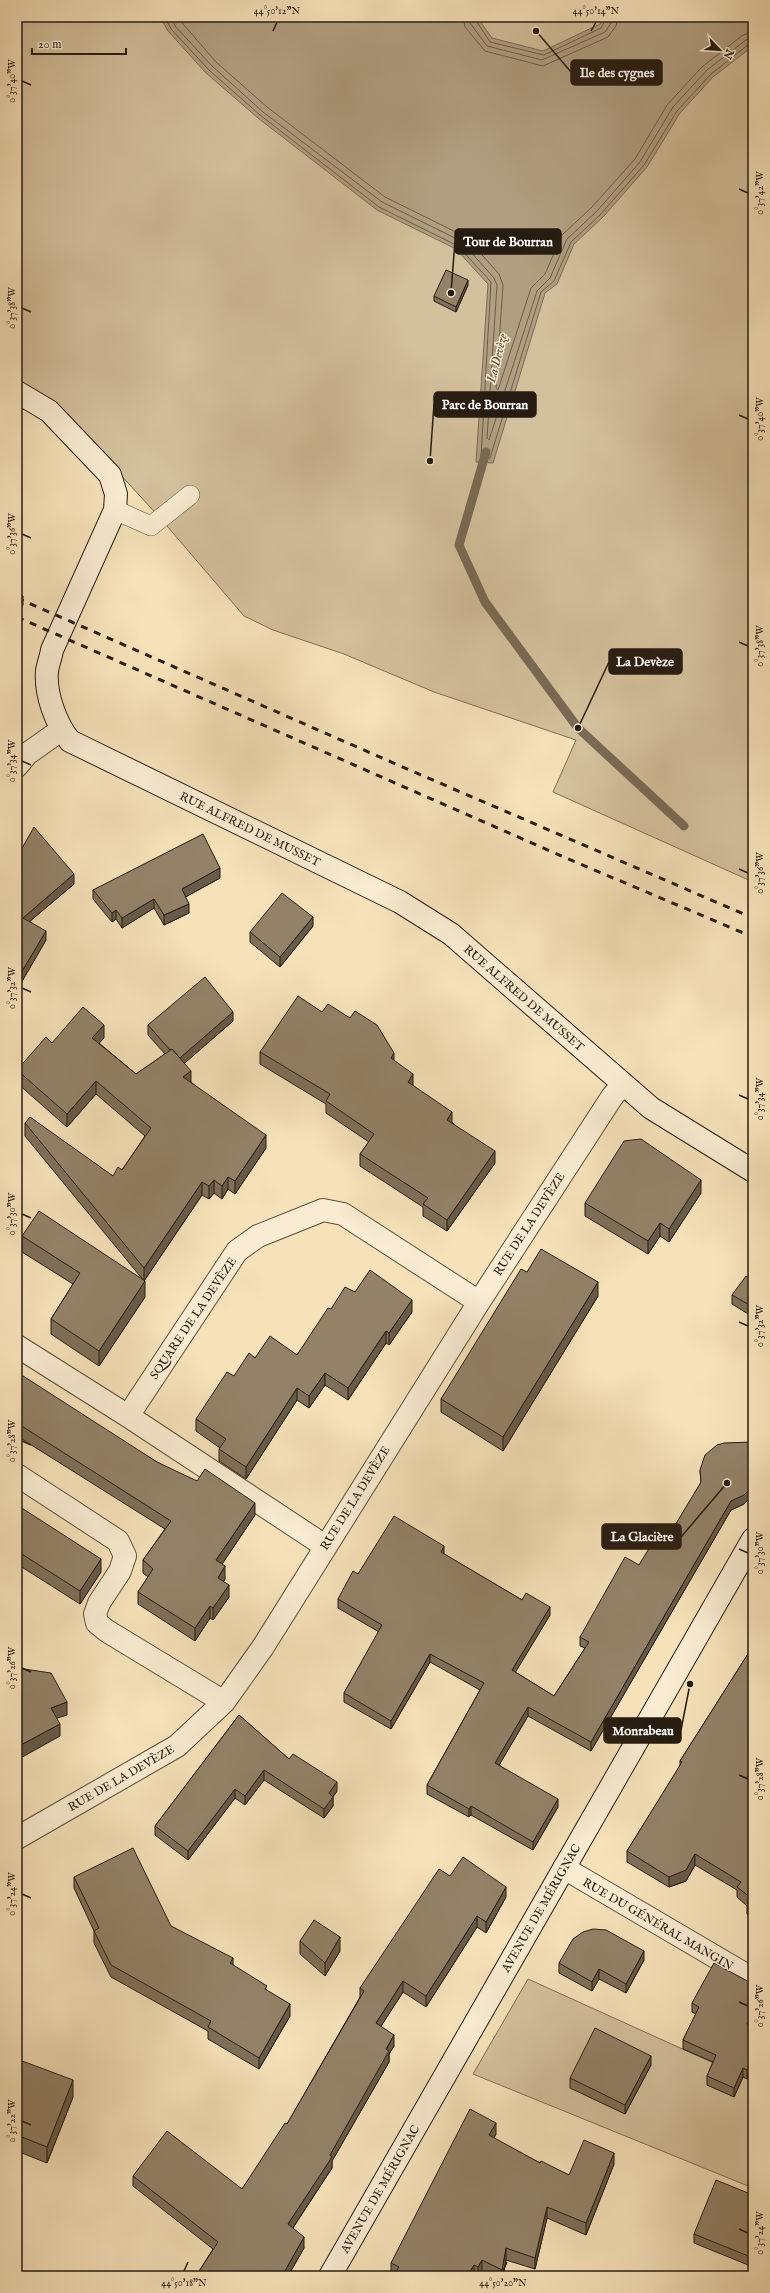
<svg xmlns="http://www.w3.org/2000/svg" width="770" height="2293" viewBox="0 0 770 2293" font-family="'IM FELL English',serif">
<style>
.green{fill:#d3c09c;stroke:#7d6e56}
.water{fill:#b09e80;stroke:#796a54}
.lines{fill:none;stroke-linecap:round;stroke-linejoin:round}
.shore{stroke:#6c5d48;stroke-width:1}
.stream{stroke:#796a54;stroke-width:9}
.lane-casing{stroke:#5b4d3b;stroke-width:20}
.street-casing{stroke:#5b4d3b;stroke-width:24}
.secondary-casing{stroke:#271c11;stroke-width:24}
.lane{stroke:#f9ecd2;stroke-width:19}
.street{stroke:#f9ecd2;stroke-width:22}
.secondary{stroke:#f9ecd2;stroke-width:22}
.rail{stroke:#271c11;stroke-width:3;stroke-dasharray:7 7;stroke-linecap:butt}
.wall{fill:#7e7059;stroke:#271c11}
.shaded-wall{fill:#675b49;stroke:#271c11}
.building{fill:#938268;stroke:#271c11}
.ticks{fill:none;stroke:#271c11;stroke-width:1.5}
.labels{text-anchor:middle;stroke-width:3;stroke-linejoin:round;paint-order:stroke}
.street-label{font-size:12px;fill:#271c11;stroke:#f9ecd2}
.water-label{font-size:13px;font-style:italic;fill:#5e503d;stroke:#f9ecd2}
.leader{fill:none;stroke:#271c11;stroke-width:1.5}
.callout-dot{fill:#271c11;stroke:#f9ecd2;stroke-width:1.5}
.callout{fill:#271c11;stroke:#271c11;stroke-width:1.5}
.callout-label{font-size:13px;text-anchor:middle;font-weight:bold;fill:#fff}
.neatline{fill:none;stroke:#271c11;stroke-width:1.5}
.ticks-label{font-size:10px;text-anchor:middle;fill:#271c11}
</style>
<rect width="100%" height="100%" fill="#f6e1b9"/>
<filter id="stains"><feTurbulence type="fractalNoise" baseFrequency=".005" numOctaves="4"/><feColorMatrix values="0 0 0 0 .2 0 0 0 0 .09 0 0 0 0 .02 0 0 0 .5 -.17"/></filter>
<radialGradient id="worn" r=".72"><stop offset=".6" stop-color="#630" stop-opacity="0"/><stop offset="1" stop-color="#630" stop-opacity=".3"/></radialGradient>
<path class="green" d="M17,17h736v865l-200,-90 23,-52 -142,-48 -90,-38 -71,-24 -29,-14 -83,-97 -107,-117 -37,-22z
M528,1979l225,102v107l-280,-114z"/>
<path class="water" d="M160,17h317l15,21 51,13 57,-27 4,-7h149v29l-40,31 -33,36 -33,54 -44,50 -29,27 -17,40 -12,9 -52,170 -17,-1 12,-178 -32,-35 -79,-39 -119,-92 -52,-45 -38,-42z"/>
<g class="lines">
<path class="shore" d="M165,17l6,12 38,41 51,45 119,92 79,39 33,36 -10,175 3,2 6,-1 51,-166 13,-11 17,-39 29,-27 44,-50 33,-54 34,-37 38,-30 4,-1
M171,17l4,9 37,40 51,46 119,90 79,39 33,37 3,7 -10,153 2,2 48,-149 13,-13 17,-39 30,-28 43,-49 33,-55 34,-37 39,-30 7,-2
M177,17l39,45 51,45 118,90 81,40 33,37 4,11 -7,103 2,2 33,-102 14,-14 17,-39 30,-28 43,-48 32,-54 35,-38 41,-32 10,-3
M463,17l2,10 20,24 58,15 65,-29 8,-11 2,-9
M469,17l1,6 17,23 55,14 63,-28 6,-9 1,-6
M474,17l16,25 54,13 57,-27 6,-11"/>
<path class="stream" d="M486,452l-27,93 26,57 93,126 106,98"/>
<defs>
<path id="lane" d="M115,510l36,16 39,-31"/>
<path id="street" d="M17,766l10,-12 34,-24
M17,1346l111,70 197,130
M128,1416l109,-165 21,-15 65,-26 20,4 136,88
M17,1475l101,66 7,15 -5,15 -21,32 -4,11 2,9 10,8 117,71
M17,1838l160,-92 47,-44 39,-55 216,-345 133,-205 10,-12
M564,1868l189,111"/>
<path id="secondary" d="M17,392l32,19 61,64 6,19 -1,16 -63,140c-1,7 -4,14 -5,21 -2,23 9,53 23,70l330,161 51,32 200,174 102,63
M330,2276l423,-737"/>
</defs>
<use href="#lane" class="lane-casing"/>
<use href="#street" class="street-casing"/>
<use href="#secondary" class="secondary-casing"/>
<use href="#lane" class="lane"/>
<use href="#street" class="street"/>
<use href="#secondary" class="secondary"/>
<path class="rail" d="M17,598l381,167 355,153
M17,617l549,241 187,79"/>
</g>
<path class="wall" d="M468,285l-12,27 -22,-11v-5z
M17,857l57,27 -45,38 17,18 -25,43 -4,-3z
M220,878l-35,19 4,16 -25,12 -10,-17 -32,20 -6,-9 -4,3 -19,-23v-9z
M313,926l-33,41 -30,-25v-10z
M233,1021l-49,42 7,19 75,66 -31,46 -7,-5 -6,10 -8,-6 -5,6 -7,-4 -58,86 -119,-145v-13l88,53 9,-6 23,-34 -49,-42 -29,33 -50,-44v-13l35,-27 52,-5 -5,5 37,31 29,-20 -17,-19v-10z
M260,1052l134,9 19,24 82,78 -48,68 -24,-15v-9l-63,-41v-12l9,-12 -43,-29v-9l-66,-40z
M701,1193l-32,49 -9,-6 -12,18 -63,-38v-13z
M22,1236l123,61 -46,69 -48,-32v-15l22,-35 -51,-32z
M527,1272l71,24 -95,155 -62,-39v-13z
M753,1280v37l-21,-13v-9z
M355,1292l57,20 -23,33 -3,-2 -38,57 -23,-15 -16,23 -12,-8 -51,79 -27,-18v-12l1,-1 -24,-17v-12l38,-43 21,-18 42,-3 34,-46z
M17,1379l140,83 98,53 -33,49 3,15 -2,3 6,15 -16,23 -3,-2 -15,23 -57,-37v-12l10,-15 -5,-4v-13l22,-31 -148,-93z
M753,1442v52l-9,10 -13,6 -140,241 -63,-35 -29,49 59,42 -25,43 -62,-35 -2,2 -42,-23v-9l53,-95 -50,-28 -39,67 -47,-27v-9l35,-61 -41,-24v-9l20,-25 86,-20 78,46 28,15 -35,57 39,24 31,-48 -5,-2v-9l59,-72 26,-23 36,-59 -1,-13z
M17,1505l84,67 -21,32 -63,-40z
M753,1646v273l-6,-5v-8l-10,-9v-7l-42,-25 -9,16 -17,6 -42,-25v-11l53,-85v-5z
M239,1715l50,44 48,32 -4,6v9l-9,12 -60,-38 -19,25 -10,-7 -47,62 -33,-25v-9z
M450,1876l56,21 -20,36 -9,-6 -51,80 -23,-15 -22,34 13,20 -5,8v8l-57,99v7l-39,60 11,20 -16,28h-92l17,-27 -80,-63v-10l109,13 45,-65 73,-127v-9z
M74,1877l97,49 62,39 34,25 23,26 -31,53 -51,-30v-8l-97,-54 -17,-34v-12l-20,-43z
M300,1941l40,10 -15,25 -25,-22z
M644,1960l-18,33 -27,-14 -7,12 -33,-18v-10z
M692,2003l61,18 -3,5 3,2v49l-3,-2 -3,4 -4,-2 -9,20 -27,-12v-9l6,-14 -30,-13v-9l13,-26 -4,-2z
M17,2059l56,38 -26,66 -30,-12z
M651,2065l-26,49 -55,-26v-10z
M496,2134l-3,4 47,25 29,12 45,-11 -28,71 -39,-17 -12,51 -29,-9 -3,16h-12l-9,-5 -3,5h-86h1l-3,-2v-11z
M753,2195v72l-59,-24v-9z"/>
<path class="shaded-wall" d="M468,280v5l-12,27v-5z
M23,596v9l-6,9v-9z
M220,868v10l-38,21v-10z
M74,874v10l-51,43v-9z
M154,899v9l-32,20v-10z
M189,904v9l-25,12v-10z
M116,910v9l-4,3v-9z
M313,917v9l-33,41v-10z
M46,931v9l-25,43v-10z
M233,1012v9l-55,48v-10z
M104,1025v13l-12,13v-13z
M394,1053v12l-3,-7z
M191,1071v13l-8,-7z
M413,1074v12l-5,-4z
M96,1081v13l-29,33v-13z
M452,1112v12l-5,-4z
M266,1135v13l-31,46v-13z
M495,1151v12l-48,68v-11z
M228,1177v12l-6,10v-13z
M214,1180v13l-5,6v-13z
M701,1180v13l-32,49v-13z
M202,1182v13l-58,86v-13z
M660,1223v13l-12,18v-13z
M145,1281v16l-46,69v-15z
M598,1282v14l-95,155v-14z
M412,1300v12l-23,33v-12z
M386,1331v12l-38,57v-12z
M325,1373v12l-16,23v-12z
M297,1388v12l-51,79v-12z
M753,1486v8l-9,10 -13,6 -140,241v-9l140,-241z
M255,1503v12l-39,58v-13z
M444,1546v9l-3,-3z
M101,1559v13l-21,32v-13z
M225,1566v13l-7,11v-12z
M229,1585v12l-16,23v-12z
M210,1606v12l-15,23v-13z
M550,1607v8l-38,63v-8z
M430,1654v8l-39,67v-8z
M67,1702v13l-16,5v-12z
M528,1707v9l-33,56v-9z
M60,1724v12l-43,24v-13z
M264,1770v10l-19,25v-9z
M337,1782v9l-6,8 2,-2v9l-9,12v-9l5,-16z
M235,1789v9l-47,62v-9z
M558,1799v8l-25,43v-8z
M471,1806v9l-2,2v-8z
M695,1854v11l-9,16 -17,6v-10z
M506,1887v10l-20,36v-11z
M477,1916v11l-51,80v-11z
M340,1937v14l-15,25v-13z
M644,1951v9l-18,33v-9z
M233,1958v12l-3,-7z
M599,1969v10l-7,12v-9z
M403,1981v11l-27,42v-11z
M290,2004v12l-31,53v-11z
M753,2013v8l-6,12v-9z
M394,2035v11l-5,8v8l-57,99v7l-44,67v-11l42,-69z
M651,2056v9l-26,49v-9z
M750,2066v9l-3,4v-9z
M743,2068v9l-9,20v-9z
M73,2080v17l-26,66v-16z
M496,2123v11l-7,13v-12z
M614,2153v11l-28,71v-12z
M547,2207v11l-12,51v-11z
M304,2237v11l-16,28h-6z
M506,2248v12l-3,16h-1v-6z
M482,2260v11l-3,5h-1v-9z
M474,2265v11h-7z"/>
<path class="building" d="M446,270l22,10 -12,27 -22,-11z
M17,592l6,4 -6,9z
M34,827l40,47 -51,44 23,13 -25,42 -4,-2v-114z
M203,834l17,34 -38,21 7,15 -25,11 -10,-16 -32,19 -6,-8 -4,3 -19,-23z
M282,893l31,24 -33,40 -30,-25z
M205,977l28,35 -53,46 -8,-9 -2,1 -22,-25z
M298,996l24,16 6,-8 22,14 5,-7 22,14 17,28 -3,5 22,16 -5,8 44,30 -5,8 48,31 -48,69 -24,-16 5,-6 -68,-44 14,-20 -48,-33 4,-7 -70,-42z
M83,1007l21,18 -12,13 44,36 36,-25 19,22 -8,6 83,58 -31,46 -7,-4 -6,9 -8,-6 -5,6 -7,-4 -58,86 -119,-145 5,-6 83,59 5,-9 4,3 29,-42 -55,-47 -29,33 -50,-44 29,-33 6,6z
M641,1139l60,41 -32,49 -9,-6 -12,18 -63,-38 39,-62z
M39,1211l106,70 -46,70 -48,-32 29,-46 -58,-37z
M541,1249l57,33 -95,155 -62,-38 80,-130 6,3z
M370,1270l42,30 -23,33 -3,-2 -38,57 -23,-15 -16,23 -12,-8 -51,79 -27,-18 7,-10 -30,-20 31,-47 7,4 15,-23 6,5 15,-22 27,19 31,-47 3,1 14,-22 10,5z
M746,1276l7,4v27l-21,-12z
M20,1374l137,88 40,19 8,-12 50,34 -39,57 9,6 -7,12 11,7 -16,23 -3,-2 -15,22 -57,-36 15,-23 -10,-9 28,-39 -154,-98v-44z
M753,1442v44l-9,9 -13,6 -140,241 -63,-35 -33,56 63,36 -25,43 -62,-36 -2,3 -42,-24 57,-102 -54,-29 -39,67 -47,-28 38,-68 -44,-26 15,-28 5,3 36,-58 50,30 -3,6 81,48 4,-7 24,14 -38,63 42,26 35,-54 -9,-5 45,-80 14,8 17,-28 9,5 36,-60 -1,-12 5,-15 12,-10 7,-2z
M17,1505l84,54 -21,32 -63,-40z
M753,1646v262l-6,-5 4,-5 -14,-11 4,-5 -46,-28 -9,16 -17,7 -42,-26 55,-89 -2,-1z
M24,1669l27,4 16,29 -16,6 9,16 -43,23v-75z
M239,1715l50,44 4,-5 44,28 -8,11 4,4 -9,12 -60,-39 -19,26 -10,-7 -47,62 -33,-25z
M133,1848l38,78 62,32 -3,5 37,23 -2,3 25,15 -31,54 -51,-31 3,-6 -100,-56 -17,-34 5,-3 -25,-51z
M463,1857l43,30 -20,35 -9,-6 -51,80 -23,-15 -27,42 18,12 -8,14 3,2 -59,104 2,2 -44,67 16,13 -22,39h-86l22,-34 -85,-66 34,-45 75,58 43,-66 2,1 77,-133 -4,-3 79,-119 11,7z
M314,1920l26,17 -15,26 -25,-22z
M593,1929l13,1 38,21 -18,33 -27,-15 -7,13 -33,-19 14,-24 10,-7z
M714,1963l39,21v29l-6,11 6,4v40l-3,-2 -3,4 -4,-2 -9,20 -27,-12 9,-21 -33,-15 16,-33 -7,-4z
M595,2028l56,28 -26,49 -55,-27z
M17,2059l56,21 -26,67 -30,-12z
M470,2109l26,14 -7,12 51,28 1,-2 28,14 15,-35 30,13 -28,70 -39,-16 -12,51 -29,-10 -4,22 -20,-10 -4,7 -4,-2 -7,11h-74l6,-9 -8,-4z
M716,2180l37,15v63l-59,-24z"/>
<path class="ticks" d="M273,31l4,-9M591,31l5,-9M22,81l9,4M739,189l9,4M22,308l9,4M739,415l9,4M22,534l9,4M739,642l9,4M22,761l9,4M739,869l9,4M22,988l9,4M739,1095l9,4M22,1214l9,4M739,1322l9,4M22,1441l9,4M739,1549l9,4M22,1668l9,4M739,1775l9,4M22,1894l9,4M739,2002l9,4M22,2121l9,4M739,2229l9,4M184,2271l4,-9M503,2271l4,-9"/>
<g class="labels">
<g class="street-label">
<text transform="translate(250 829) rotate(26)" y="4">RUE ALFRED DE MUSSET</text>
<text transform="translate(524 998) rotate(41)" y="4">RUE ALFRED DE MUSSET</text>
<text transform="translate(529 1224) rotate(-57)" y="4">RUE DE LA DEVÈZE</text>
<text transform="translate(193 1318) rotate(-56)" y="4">SQUARE DE LA DEVÈZE</text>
<text transform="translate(355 1498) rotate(-58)" y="4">RUE DE LA DEVÈZE</text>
<text transform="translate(121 1778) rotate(-30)" y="4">RUE DE LA DEVÈZE</text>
<text transform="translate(541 1908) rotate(-60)" y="4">AVENUE DE MÉRIGNAC</text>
<text transform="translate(658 1924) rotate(30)" y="4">RUE DU GÉNÉRAL MANGIN</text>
<text transform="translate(380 2189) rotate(-60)" y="4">AVENUE DE MÉRIGNAC</text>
</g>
<g class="water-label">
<text transform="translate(496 358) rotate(-76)" y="5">La Devèze</text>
</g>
</g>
<path class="leader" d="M536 31L571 72M451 293L455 241M430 461L434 404M578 728L609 662M727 1483L681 1537M690 1684L681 1730"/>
<g class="callout-dot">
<circle cx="536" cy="31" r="4"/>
<circle cx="451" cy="293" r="4"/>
<circle cx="430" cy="461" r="4"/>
<circle cx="578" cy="728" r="4"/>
<circle cx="727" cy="1483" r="4"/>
<circle cx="690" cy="1684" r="4"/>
</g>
<g class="callout">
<rect x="571" y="60" width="91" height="25" rx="4"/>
<rect x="455" y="229" width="106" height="25" rx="4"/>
<rect x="434" y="392" width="102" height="25" rx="4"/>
<rect x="609" y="649" width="73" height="25" rx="4"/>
<rect x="602" y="1524" width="79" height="25" rx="4"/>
<rect x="604" y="1718" width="77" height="25" rx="4"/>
</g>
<g class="callout-label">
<text x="617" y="77">Ile des cygnes</text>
<text x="508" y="246">Tour de Bourran</text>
<text x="485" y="409">Parc de Bourran</text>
<text x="645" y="666">La Devèze</text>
<text x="642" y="1541">La Glacière</text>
<text x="643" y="1735">Monrabeau</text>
</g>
<rect width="770" height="2293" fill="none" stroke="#f6e1b9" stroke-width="44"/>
<g transform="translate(720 50) rotate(115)" stroke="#f9ecd2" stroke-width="3" paint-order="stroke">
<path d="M0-3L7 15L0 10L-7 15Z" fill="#271c11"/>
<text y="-6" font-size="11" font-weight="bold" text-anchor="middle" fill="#271c11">N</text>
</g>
<path d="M32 48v6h94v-6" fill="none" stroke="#271c11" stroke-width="2"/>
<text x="38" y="48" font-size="12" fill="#271c11" stroke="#f9ecd2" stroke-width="3" paint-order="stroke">20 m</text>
<rect x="22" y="22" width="726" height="2249" class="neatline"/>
<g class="ticks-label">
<text x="277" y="14">44°50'12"N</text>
<text x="596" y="14">44°50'14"N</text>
<text transform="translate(11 81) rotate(-90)" y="4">0°37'40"W</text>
<text transform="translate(759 193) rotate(-90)" y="4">0°37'42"W</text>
<text transform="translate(11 308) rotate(-90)" y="4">0°37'38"W</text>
<text transform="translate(759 419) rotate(-90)" y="4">0°37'40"W</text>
<text transform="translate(11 534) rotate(-90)" y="4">0°37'36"W</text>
<text transform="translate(759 646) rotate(-90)" y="4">0°37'38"W</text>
<text transform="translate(11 761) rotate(-90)" y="4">0°37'34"W</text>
<text transform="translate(759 873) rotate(-90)" y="4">0°37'36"W</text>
<text transform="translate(11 988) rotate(-90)" y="4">0°37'32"W</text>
<text transform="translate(759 1099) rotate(-90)" y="4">0°37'34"W</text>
<text transform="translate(11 1214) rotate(-90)" y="4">0°37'30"W</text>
<text transform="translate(759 1326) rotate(-90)" y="4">0°37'32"W</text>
<text transform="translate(11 1441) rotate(-90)" y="4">0°37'28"W</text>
<text transform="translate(759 1553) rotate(-90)" y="4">0°37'30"W</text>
<text transform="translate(11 1668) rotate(-90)" y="4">0°37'26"W</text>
<text transform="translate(759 1779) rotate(-90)" y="4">0°37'28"W</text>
<text transform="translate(11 1894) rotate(-90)" y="4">0°37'24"W</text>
<text transform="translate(759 2006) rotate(-90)" y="4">0°37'26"W</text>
<text transform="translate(11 2121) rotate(-90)" y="4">0°37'22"W</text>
<text transform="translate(759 2233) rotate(-90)" y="4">0°37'24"W</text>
<text x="184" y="2286">44°50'18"N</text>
<text x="503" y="2286">44°50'20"N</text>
</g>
<rect width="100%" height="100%" filter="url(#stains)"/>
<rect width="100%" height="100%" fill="url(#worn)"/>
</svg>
